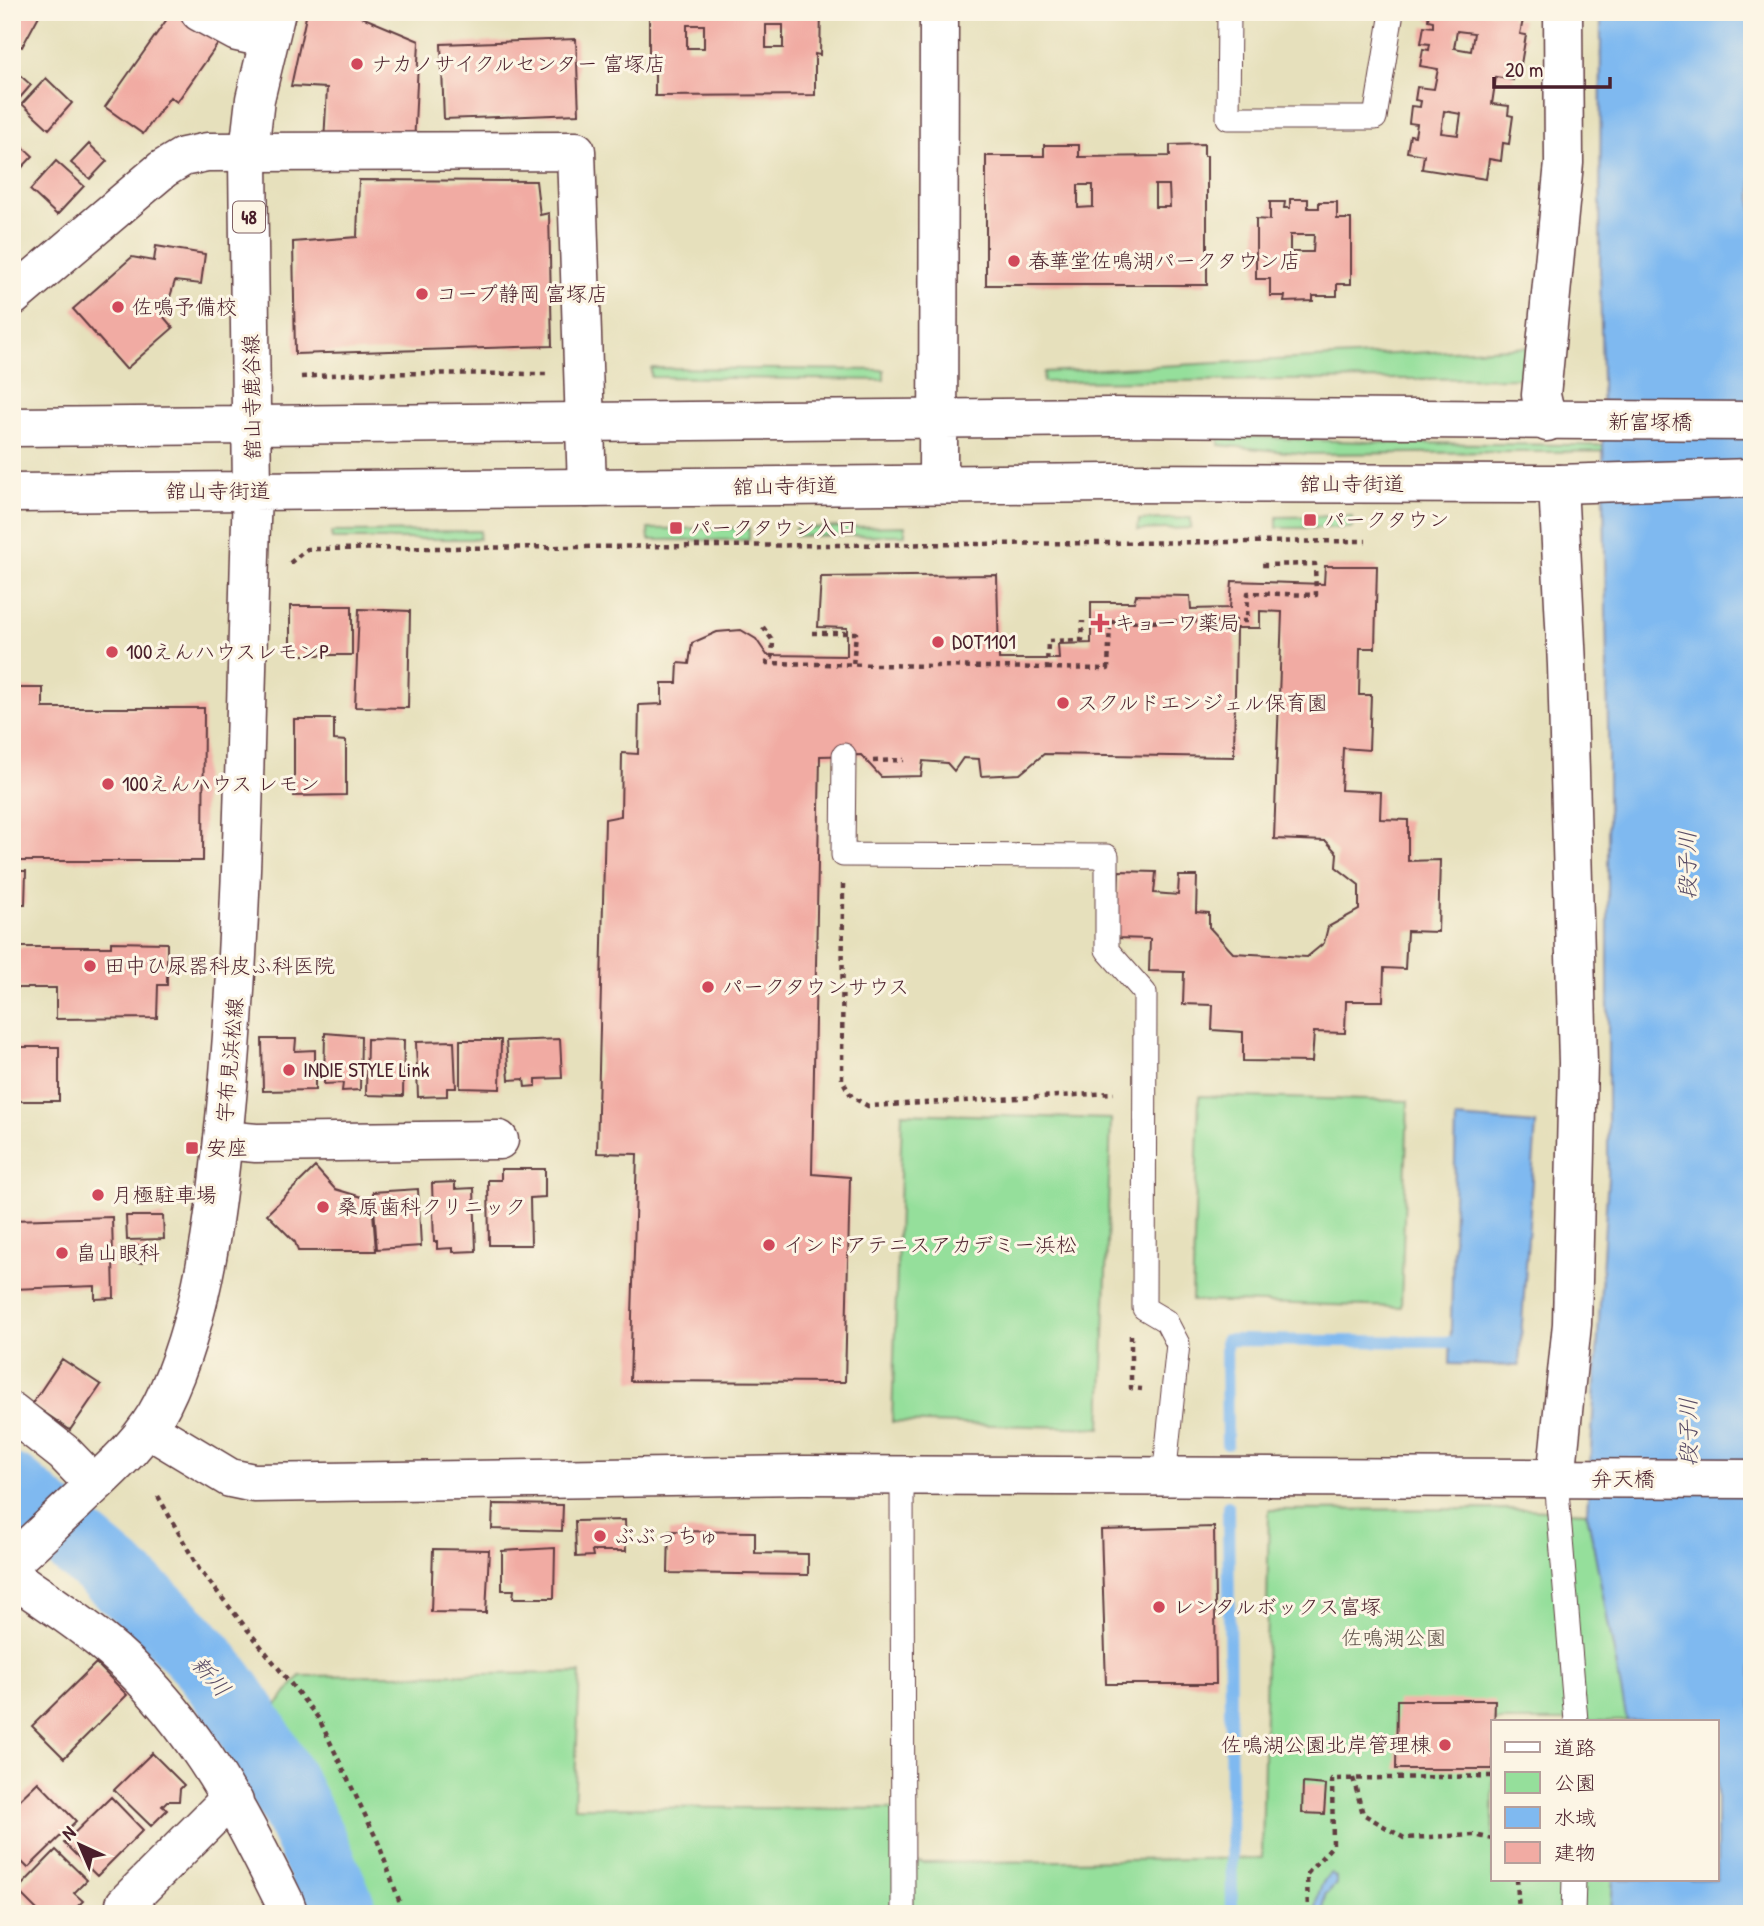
<svg xmlns="http://www.w3.org/2000/svg" width="1764" height="1926" viewBox="0 0 1764 1926" font-family="'Patrick Hand','Klee One',sans-serif">
<style>
.green{fill:#95df9b;stroke:#707f63;stroke-width:2}
.water{fill:#7fb9f0;stroke:#646c8e;stroke-width:2}
.lines{fill:none;stroke-linecap:round;stroke-linejoin:round}
.stream{stroke:#7fb9f0;stroke-width:12}
.river{stroke:#7fb9f0;stroke-width:70}
.building{fill:#f1aba3;fill-rule:evenodd}
.lane-casing{stroke:#613c41;stroke-width:25}
.street-casing{stroke:#613c41;stroke-width:41}
.secondary-casing{stroke:#613c41;stroke-width:41}
.primary-casing{stroke:#613c41;stroke-width:41}
.path{stroke:#613c41;stroke-width:4.5;stroke-dasharray:5 5;stroke-linecap:butt}
.lane{stroke:#fff;stroke-width:23}
.street{stroke:#fff;stroke-width:38}
.secondary{stroke:#fff;stroke-width:38}
.primary{stroke:#fff;stroke-width:38}
.poi-dot{fill:#d1495b;stroke:#fcf5e5;stroke-width:2.5}
.labels{text-anchor:middle;stroke-width:6;stroke-linejoin:round;paint-order:stroke}
.shield{fill:#fcf5e5;stroke:#7f5f63;stroke-width:2}
.shield-label{font-size:19px;font-weight:bold;fill:#4a1f2b}
.poi-label{font-size:21px;fill:#4a1f2b;stroke:#fcf5e5;text-anchor:start}
.street-label{font-size:21px;fill:#4a1f2b;stroke:#fcf5e5}
.park-label{font-size:21px;fill:#5d4f47;stroke:#fcf5e5}
.water-label{font-size:23px;font-style:italic;fill:#5a4d66;stroke:#fcf5e5}
</style>
<rect width="100%" height="100%" fill="#fcf5e5"/>
<filter id="ink" filterUnits="userSpaceOnUse"><feTurbulence type="fractalNoise" baseFrequency=".0143" numOctaves="2"/><feDisplacementMap in="SourceGraphic" scale="14" xChannelSelector="R" yChannelSelector="G"/><feConvolveMatrix kernelMatrix="1 2 1 2 8 2 1 2 1" color-interpolation-filters="sRGB"/></filter>
<filter id="wash" filterUnits="userSpaceOnUse"><feTurbulence type="fractalNoise" baseFrequency=".00686" numOctaves="4" result="noise"/><feDisplacementMap in="SourceGraphic" scale="28" xChannelSelector="R" yChannelSelector="G"/><feGaussianBlur stdDeviation="1.57" result="paint"/><feColorMatrix in="noise" values="0 0 0 0 0 0 0 0 0 0 0 0 0 0 0 0 0 1.4 0 .05"/><feComposite in="paint" operator="in"/></filter>
<g filter="url(#wash)">
<rect width="100%" height="100%" fill="#e6e0bc"/>
<path class="green" d="M1530,347l-6,31 -481,4 1,-10z
M651,368l233,2v10l-233,-3z
M1219,434c177,15 355,6 533,16l-445,4 -88,-9z
M1352,516v12h-75v-11z
M1191,518v10l-53,2 1,-10z
M905,526v9l-110,1v-8z
M749,528v12h-100l-1,-11z
M480,531l-1,8h-147l-1,-7z
M1199,1096l209,5 -7,206 -209,-6z
M902,1113l209,6 -10,309 -209,-6z
M1525,1509l62,3 41,204 -1,5h-134v158h120l-2,35h-1236l-35,-78 -65,-129 25,-31 280,-3 -6,134 330,2v51l20,3 338,-5 7,-348z"/>
<path class="water" d="M1601,12h151v1754l-3,148h-138l2,-35h104v-158h-90l-40,-209 21,-336v-451l-8,-456z
M1456,1118l80,6 -17,242 -69,-2z
M1331,1873l5,4v7l-11,11 -2,19h-7c0,-14 4,-33 15,-41z"/>
<g class="lines">
<path class="stream" d="M1227,1444l-1,-104 224,2
M1228,1506l4,408"/>
<path class="river" d="M12,1489c62,54 132,105 186,166 61,70 110,174 145,259"/>
</g>
<g id="blocks">
<path class="building" d="M12,12h29l-19,35 -10,-5z
M172,12h6l42,29 -43,61 -7,-5 -27,37 -38,-27z
M307,12h43l69,29 -5,105 -90,-4 3,-54 -36,-2z
M649,12h172l-1,43 -5,-1v41l-160,1v-41h-6zM687,25h17v23h-17zM766,25h17v23h-17z
M1429,12h83l-1,6 12,2 -3,14 6,1 -5,29 -5,-1 -3,17 -17,-3 -4,27 17,2 -1,9 5,1 -4,28 -6,-1 -2,18 -12,-2 -3,20 -64,-10 2,-14 -17,-3 3,-17 5,1 2,-12 -8,-1 2,-17 9,1 1,-6 -6,-1 2,-13 17,2 4,-20 -18,-3 3,-17 6,1 1,-6 -9,-1 3,-17 9,1v-6l-5,-1zM1457,31l17,2 -3,18 -17,-3zM1444,111l17,3 -3,21 -17,-2z
M576,39l3,75 -135,5 -3,-75z
M12,68l19,17 -13,15 -6,-5z
M46,78l26,25 -23,26 -27,-25z
M12,137l21,19 -21,22z
M89,144l18,17 -17,18 -19,-16z
M1204,144v12h3v129h-221v-129h58v-11h35v12l91,-1v-11zM1078,185h15v22l-15,1zM1155,185h14l1,22h-15z
M56,161l28,25 -27,29 -27,-25z
M359,180l177,1 4,34 9,-2 3,133 -257,8 -2,-112 64,-5z
M1290,199h18v9h11v-6h18v17h14v65h-14v12h-24v5l-29,1 1,-6h-15v-17h-14v-60l14,1v-18h15l-1,6h6zM1290,235h24l-1,17h-23z
M156,246l49,8 -4,30 -26,-3 -5,16 -12,13 15,18 -47,41 -53,-60 59,-52 22,4z
M1325,566h52l-2,82h-15l-1,47h12l-2,55 -26,-2 -2,42 40,2 -1,27 28,1v41l32,-1 -2,72 -31,-1 -2,38 -21,-1 -1,33h-37l-1,32 -31,-1 -2,30 -69,-1v-29l-31,-2 1,-25 -30,-1 1,-32 -35,-1 1,-32 -34,-1 3,-67 37,1 -2,21 24,2 1,-19h18l-1,36 13,1v14l24,26 74,4 17,-14 4,-16 31,-17v-25l-23,-18 1,-14 -11,-12 -52,-2 8,-227 -22,-1v17h-24l-2,129 -190,-3 -24,20 -39,2 -2,-17 -16,-1 -9,13 -7,-8 -24,-2 -2,15 -40,1 -20,-22 -41,1 -8,418 38,3 -5,205 -215,-1 7,-227 -40,-1 8,-334 16,-3 1,-63 16,1 1,-49 23,-1v-21h15l1,-20 11,1 3,-21 25,-11 24,-2 15,9 11,16 80,1v-28l-29,-1 3,-50 176,-2 2,84h60l-1,-15 33,-1v-41h43l2,-7 54,1 1,13 39,-1 2,-27 92,3z
M290,606h62v49h-62z
M359,609l51,2 -2,97 -53,-1z
M12,688h31v20h161l-1,153h-191z
M294,719h40v21l12,1v54l-52,1z
M12,871h14l-1,33h-13z
M111,942l56,1v42h-9l-1,33 -101,1v-31h-44v-41h99z
M325,1033l36,3 -1,54 -18,1 1,-8 -19,1z
M262,1039h34l-1,12 20,-1v40l-52,1z
M367,1039l37,1 -1,56 -37,-1z
M560,1039l2,39 -26,1v7l-11,1 -1,-8 -15,1 -3,-39z
M460,1040h41l-1,49 -40,-1z
M454,1041l2,47h-9v8l-29,1 -2,-55z
M12,1047h47v54h-47z
M315,1167l20,22 37,11 4,51h-78l-3,-9 -28,-28z
M501,1169h44v28l-15,1 1,47h-42l-1,-65h13z
M455,1182v7l19,-1 2,63 -23,1v-4l-16,1v-7h-3l-2,-59z
M418,1189l3,57 -44,3 -4,-57z
M126,1216h37l1,23 -37,1z
M112,1217l2,81 -19,1v-13l-83,3v-69z
M133,1245l13,2 -3,16 -13,-2z
M62,1359l39,26 -31,45 -38,-26z
M493,1504l70,1 -1,26 -70,-2z
M625,1520l1,31h-34l1,5 -17,1 -1,-36z
M1214,1527l2,157h-110l-5,-154z
M669,1531l86,1v21l53,1v21l-140,-2z
M555,1548l-1,50h-41l1,-8h-12v-39z
M433,1549l56,1 -3,63 -55,-1z
M96,1663l31,32 -63,63 -32,-32z
M1397,1700h98l-2,69h-97z
M152,1753l32,32 -4,4 -1,12h-12l-5,5 5,4 -16,16 -37,-36z
M38,1782l38,39 -48,47 -16,-16v-45z
M1303,1783l23,2 -2,29 -22,-1z
M111,1797l32,33 -46,46 -33,-33z
M56,1850l31,30 -13,13 9,8 -13,13h-29l-24,-24z"/>
</g>
</g>
<g filter="url(#ink)">
<use href="#blocks" fill-opacity="0" stroke="#613c41" stroke-width="2"/>
<g class="lines">
<defs>
<path id="lane" d="M1229,12l-1,106h147l17,-106
M844,755l-1,100 264,1v94l38,43 -1,315 22,13 12,23 -14,134
M902,1476l1,438
M1556,1479l20,242
M1573,1914l1,-35"/>
<path id="street" d="M200,12l37,20 32,7
M12,297l151,-128 20,-12 24,-5 369,-1 11,337
M1547,422l-6,-27 23,-232 -1,-151
M223,1140l33,3 243,-3
M12,1412l52,41 30,31
M1556,1479l16,-155 6,-261 -11,-398 -9,-181
M12,1577c29,20 60,40 87,62 87,69 137,165 185,262l4,11 -4,2
M125,1904l94,-94 15,-8"/>
<path id="secondary" d="M253,425l856,-8 643,4
M938,484l1,-472
M147,1428l83,50 24,5 549,-8 949,4
M12,1561c22,-18 42,-39 63,-58 31,-30 67,-59 87,-99 44,-88 56,-209 65,-306 18,-202 18,-405 25,-607l859,-8 447,1 194,-6"/>
<path id="primary" d="M12,427l241,-2
M12,493l240,-2 -4,-331 7,-61 21,-87"/>
</defs>
<use href="#lane" class="lane-casing"/>
<use href="#street" class="street-casing"/>
<use href="#secondary" class="secondary-casing"/>
<use href="#primary" class="primary-casing"/>
<path class="path" d="M301,377l62,-4 184,1
M290,563l17,-14 1059,-8
M763,627l10,14 -1,17 -6,5
M812,633h44l-3,32
M765,663l282,5 1,-27 34,-1 1,-19
M1047,668l61,1 2,-47 137,-1 1,-28 68,2 -1,-31 -53,1
M873,761l31,-1
M843,884l-1,196 10,17 16,9 246,-13
M1131,1335v53l11,1
M158,1496l41,73 120,150 59,123 26,72
M1353,1778l10,36 41,24 70,-3 19,4
M1517,1879l2,35
M1308,1914l-1,-40 26,-29 -1,-66 161,-3"/>
<use href="#lane" class="lane"/>
<use href="#street" class="street"/>
<use href="#secondary" class="secondary"/>
<use href="#primary" class="primary"/>
</g>
</g>
<g class="poi-dot">
<circle cx="357" cy="64" r="7"/>
<circle cx="1014" cy="261" r="7"/>
<circle cx="422" cy="294" r="7"/>
<circle cx="118" cy="307" r="7"/>
<rect x="1303" y="513" width="14" height="14" rx="3.5"/>
<rect x="669" y="521" width="14" height="14" rx="3.5"/>
<path d="M1096.5 612.5h7v7h7v7h-7v7h-7v-7h-7v-7h7z"/>
<circle cx="938" cy="642" r="7"/>
<circle cx="112" cy="652" r="7"/>
<circle cx="1063" cy="703" r="7"/>
<circle cx="108" cy="784" r="7"/>
<circle cx="90" cy="966" r="7"/>
<circle cx="708" cy="987" r="7"/>
<circle cx="289" cy="1070" r="7"/>
<rect x="185" y="1141" width="14" height="14" rx="3.5"/>
<circle cx="98" cy="1195" r="7"/>
<circle cx="323" cy="1207" r="7"/>
<circle cx="769" cy="1245" r="7"/>
<circle cx="62" cy="1253" r="7"/>
<circle cx="600" cy="1536" r="7"/>
<circle cx="1159" cy="1607" r="7"/>
<circle cx="1445" cy="1745" r="7"/>
</g>
<g class="labels">
<rect class="shield" x="233" y="201.5" width="32" height="31" rx="5"/>
<g class="shield-label">
<text x="249" y="224">48</text>
</g>
<g class="poi-label">
<text x="371" y="71">ナカノサイクルセンター 富塚店</text>
<text x="1028" y="268">春華堂佐鳴湖パークタウン店</text>
<text x="436" y="301">コープ静岡 富塚店</text>
<text x="132" y="314">佐鳴予備校</text>
<text x="1324" y="527">パークタウン</text>
<text x="690" y="535">パークタウン入口</text>
<text x="1114" y="630">キョーワ薬局</text>
<text x="952" y="649">DOT1101</text>
<text x="126" y="659">100えんハウスレモンP</text>
<text x="1077" y="710">スクルドエンジェル保育園</text>
<text x="122" y="791">100えんハウス レモン</text>
<text x="104" y="973">田中ひ尿器科皮ふ科医院</text>
<text x="722" y="994">パークタウンサウス</text>
<text x="303" y="1077">INDIE STYLE Link</text>
<text x="206" y="1155">安座</text>
<text x="112" y="1202">月極駐車場</text>
<text x="337" y="1214">桑原歯科クリニック</text>
<text x="783" y="1252">インドアテニスアカデミー浜松</text>
<text x="76" y="1260">畠山眼科</text>
<text x="614" y="1543">ぶぶっちゅ</text>
<text x="1173" y="1614">レンタルボックス富塚</text>
<text x="1431" y="1752" text-anchor="end">佐鳴湖公園北岸管理棟</text>
</g>
<g class="street-label">
<text transform="translate(252 397) rotate(-91)" y="7">舘山寺鹿谷線</text>
<text x="1650" y="429">新富塚橋</text>
<text x="1352" y="491">舘山寺街道</text>
<text transform="translate(785 486) rotate(-1)" y="7">舘山寺街道</text>
<text x="218" y="498">舘山寺街道</text>
<text transform="translate(230 1060) rotate(-85)" y="7">宇布見浜松線</text>
<text x="1623" y="1486">弁天橋</text>
</g>
<g class="park-label">
<text x="1394" y="1645">佐鳴湖公園</text>
</g>
<g class="water-label">
<text transform="translate(1687 865) rotate(-90)" y="8">段子川</text>
<text transform="translate(1688 1432) rotate(-90)" y="8">段子川</text>
<text transform="translate(211 1676) rotate(49)" y="8">新川</text>
</g>
</g>
<rect width="1764" height="1926" fill="none" stroke="#fcf5e5" stroke-width="42"/>
<rect x="1491" y="1720" width="228" height="161" fill="#fcf5e5" stroke="#b59f9b" stroke-width="2"/>
<rect x="1505" y="1742" width="35" height="10" fill="#ffffff" stroke="#b59f9b" stroke-width="2"/>
<text x="1554" y="1755" font-size="21" fill="#4a1f2b">道路</text>
<rect x="1505" y="1772" width="35" height="21" fill="#95df9b" stroke="#b59f9b" stroke-width="2"/>
<text x="1554" y="1790" font-size="21" fill="#4a1f2b">公園</text>
<rect x="1505" y="1807" width="35" height="21" fill="#7fb9f0" stroke="#b59f9b" stroke-width="2"/>
<text x="1554" y="1825" font-size="21" fill="#4a1f2b">水域</text>
<rect x="1505" y="1842" width="35" height="21" fill="#f1aba3" stroke="#b59f9b" stroke-width="2"/>
<text x="1554" y="1860" font-size="21" fill="#4a1f2b">建物</text>
<g transform="translate(80 1845) rotate(316)" stroke="#fcf5e5" stroke-width="5" paint-order="stroke">
<path d="M0-5L12 26L0 18L-12 26Z" fill="#4a1f2b"/>
<text y="-10" font-size="19" font-weight="bold" text-anchor="middle" fill="#4a1f2b">N</text>
</g>
<path d="M1494 77v10h116v-10" fill="none" stroke="#4a1f2b" stroke-width="3.5"/>
<text x="1505" y="77" font-size="21" fill="#4a1f2b" stroke="#fcf5e5" stroke-width="5" paint-order="stroke">20 m</text>
</svg>
